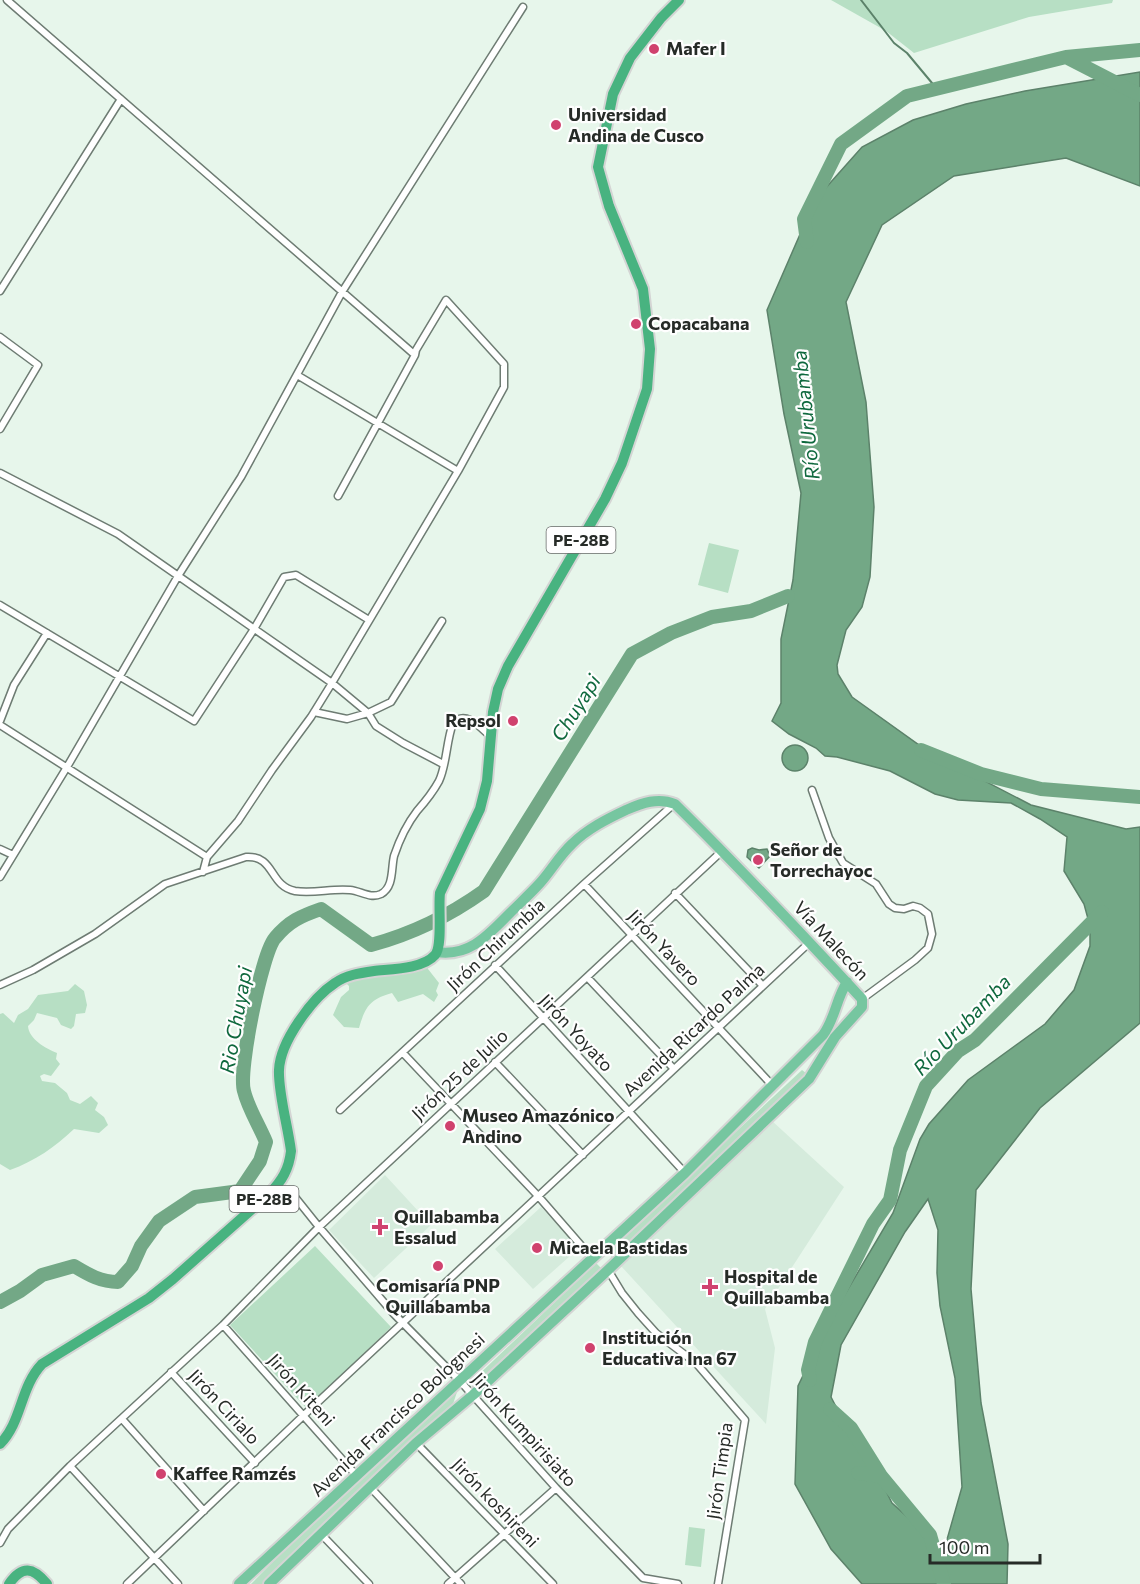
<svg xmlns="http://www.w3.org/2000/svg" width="1140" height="1584" viewBox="0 0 1140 1584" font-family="Commissioner,sans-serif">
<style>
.built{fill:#d5ebdc}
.green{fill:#b7dfc4}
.water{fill:#73a886;stroke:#5c826a;stroke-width:1.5;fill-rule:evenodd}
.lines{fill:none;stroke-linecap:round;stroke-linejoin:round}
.stream{stroke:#5c826a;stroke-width:2}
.river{stroke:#73a886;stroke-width:14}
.minor-casing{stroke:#6e7c73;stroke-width:9}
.primary-casing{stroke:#d4d5d4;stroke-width:14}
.trunk-casing{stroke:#d4d5d4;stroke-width:14}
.minor{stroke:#fff;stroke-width:6}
.primary{stroke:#76c6a0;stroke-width:10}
.trunk{stroke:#48b380;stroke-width:10}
.poi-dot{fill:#d0426e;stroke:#fefefe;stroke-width:2}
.labels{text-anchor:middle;stroke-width:4.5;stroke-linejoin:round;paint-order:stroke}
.shield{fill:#fefefe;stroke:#676a68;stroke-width:1.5}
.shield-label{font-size:16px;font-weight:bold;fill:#262b27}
.poi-label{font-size:18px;font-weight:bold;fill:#262b27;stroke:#fefefe;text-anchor:start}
.street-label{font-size:18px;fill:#262b27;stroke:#fefefe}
.water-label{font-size:20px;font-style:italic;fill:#0e683d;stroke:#fefefe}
</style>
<rect width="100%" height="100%" fill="#e7f6eb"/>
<path class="built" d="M771,1120l73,67 -79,122 10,39 -9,76 -145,-158z
M385,1175l46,50 -57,53 -45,-48z
M541,1207l38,41 -46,41 -38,-40z"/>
<path class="green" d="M831,0h282l-1,3 -83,14 -115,36 -28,-22z
M709,543l30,7 -11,43 -30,-8z
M426,962l2,7 11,14 -3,8 2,4 -4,7 -11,-8 -25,8 -6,-9c-22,6 -27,14 -33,35l-15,-1 -11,-12 8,-18 8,-7v-4l-6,-6z
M75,984l9,7 3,14 -2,8 -9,1 -2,12 -3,3 -10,-4 -4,-7 -20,-5 -3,7 -6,6c1,13 17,22 29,27l-1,6 4,5 -9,12 -7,-2 -4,2 2,5 13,2 12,10 3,7 10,4 11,-8 7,7 -3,7 9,7 4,8 -9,8 -25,-4c-19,18 -39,32 -64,41l-10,-6v-150l3,-1 11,10 4,-8 10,-6 10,-14 30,-4z
M802,1070l9,7 -196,184 -8,-9z
M315,1246l76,81 -84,82 -77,-84z
M596,1263l8,8 -125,118 -7,-8z
M458,1389l-7,21 -183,174h-17l150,-153z
M689,1527l16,2 -4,38 -16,-2z"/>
<path class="water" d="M1140,72v114l-74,-28 -112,18 -72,49 -36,77 20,100 8,105 -4,70 -8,30 -16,23 -9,35 1,9 14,23 77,55 102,53 95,24 14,-2v196l-100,85 -64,82 -5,99 10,114 27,141 -1,40h-145l-31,-35 -36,-65 3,-98 34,-70 61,-103 27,-74 9,-15 39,-44 77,-56 29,-34 16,-44v-20l-6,-22 -20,-33 3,-34 -27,-18 -29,-16 -53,-3 -23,-6 -45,-23 -53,-14 -12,-1 -9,-8 -27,-14 -17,-13 9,-18v-64l12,-59 8,-87 -17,-79 -17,-104 48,-110 47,-53 51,-27 53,-16 59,-13zM928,1199l10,31 -1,43 3,33 15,72 7,109 -18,63 -52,-47 -9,-18 -24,-34 -28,-54 10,-52 64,-113z
M782 758a13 13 0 1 1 26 0a13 13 0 1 1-26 0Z
M752,848l7,2 8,-1 3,7 -11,12 -12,-11 1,-7z"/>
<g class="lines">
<path class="stream" d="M861,0l33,43 13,10 30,36"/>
<path class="river" d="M1066,57l74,-7
M807,242l-3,-23 37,-75 66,-48 159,-39 74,38
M921,750l60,24 60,15 99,8
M0,1302l20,-11 22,-16 32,-9c15,9 27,16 44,16l14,-16 9,-20 18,-25 36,-24 45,-6 20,-30 6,-19c-7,-17 -18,-34 -22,-51 -6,-20 18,-138 31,-153 14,-17 26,-22 46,-29l50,36c41,-11 78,-29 113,-54l148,-237 39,-21 41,-16 39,-6 37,-15
M810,1380l-2,-10 7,-28 58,-118 17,-24 10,-50 26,-64 32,-35 17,-11 127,-128
M830,1409l21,19 30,48
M858,1473l23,3 49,59 14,49"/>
<defs>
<path id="minor" d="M7,0l408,355 -77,141
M0,291l121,-192
M0,337l38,28 -38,64
M297,375l161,96
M0,473l118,61 214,149 36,30 8,13 27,17 40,21
M0,605l194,116 60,-92 30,-52 12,-2 73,45
M314,712l33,7 21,-6 23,-11 51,-81
M0,721l14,-36 33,-52
M0,725l207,132
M812,790l17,48 14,25 33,21 13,20 6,4 9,1 9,-3 7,2 8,6 4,20 -4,14 -13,12 -53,39
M0,849l13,6
M203,872l4,-15 31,-36 34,-51 39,-53 21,-34 126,-212 46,-84v-23l-58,-64 -30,50 -1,5
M0,877l67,-110 111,-191 63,-99 101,-185 181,-285
M584,884l188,201
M675,893l88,93
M495,965l190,208
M587,977l87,92
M0,985l33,-15 62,-36 70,-50 81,-27c29,-2 23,29 49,34 19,3 37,-3 55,-1 11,1 20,9 31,4 13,-7 10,-25 13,-38 5,-15 13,-32 23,-45 8,-9 16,-19 22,-30 8,-17 7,-39 14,-58 13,-13 27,4 37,13
M403,1053l136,144 53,61
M495,1062l88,93
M340,1110l244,-226 90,-80
M291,1192l28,35 75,87 66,67 96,107 87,90 35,6
M608,1270l14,23 16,20 18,20 40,30 49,57 -27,164
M223,1325l133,150
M171,1372l84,91
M122,1419l82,92
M416,1443l137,141
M70,1466l108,118
M370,1487l91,97
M321,1534l48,50
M0,1543l8,-14 62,-63 153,-141 96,-98 403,-376
M127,1584l177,-169 506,-473
M448,1584l108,-96"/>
<path id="primary" d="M239,1584l446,-411 138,-138c12,-16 13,-36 24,-53
M269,1584l147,-141 57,-48 135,-125 201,-191 26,-42 27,-30v-8c-61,-66 -123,-132 -187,-195 -17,-7 -33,-1 -49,6 -19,9 -39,19 -54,34 -13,12 -21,27 -32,39 -10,11 -20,20 -30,30 -21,21 -40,44 -73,39"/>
<path id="trunk" d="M0,1444c22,-22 20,-57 42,-80l107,-66 24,-19 96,-85c13,-13 20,-25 22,-43 -3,-24 -13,-59 -12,-81 1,-28 33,-72 56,-87 11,-8 25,-10 39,-12 16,-2 49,-2 61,-16 8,-9 3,-47 5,-62l40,-84 7,-28 6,-69 5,-23 10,-23 97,-167 17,-36 25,-74 3,-40 -7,-60 -34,-83 -11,-39 15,-73 17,-36 31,-40 18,-18
M9,1584c13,-19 24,-17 38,0"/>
</defs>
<use href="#minor" class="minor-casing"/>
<use href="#primary" class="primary-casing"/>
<use href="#trunk" class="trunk-casing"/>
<use href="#minor" class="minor"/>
<use href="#primary" class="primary"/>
<use href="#trunk" class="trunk"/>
</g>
<g class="poi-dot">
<circle cx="654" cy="49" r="6"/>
<circle cx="556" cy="125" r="6"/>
<circle cx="636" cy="324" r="6"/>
<circle cx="513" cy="721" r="6"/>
<circle cx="758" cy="860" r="6"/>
<circle cx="450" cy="1126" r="6"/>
<path d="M377 1218h6v6h6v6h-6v6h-6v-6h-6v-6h6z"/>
<circle cx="537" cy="1248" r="6"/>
<circle cx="438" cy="1266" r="6"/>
<path d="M707 1278h6v6h6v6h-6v6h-6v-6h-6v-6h6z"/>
<circle cx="590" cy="1348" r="6"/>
<circle cx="161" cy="1474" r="6"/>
</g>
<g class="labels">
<g class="shield">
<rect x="546.5" y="527" width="69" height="26" rx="4.5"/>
<rect x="229.5" y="1186" width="69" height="26" rx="4.5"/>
</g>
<g class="shield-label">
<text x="581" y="546">PE-28B</text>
<text x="264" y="1205">PE-28B</text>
</g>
<g class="poi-label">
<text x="666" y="55">Mafer I</text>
<text x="568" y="121">Universidad<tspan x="568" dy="21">Andina de Cusco</tspan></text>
<text x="648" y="330">Copacabana</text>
<text x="501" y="727" text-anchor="end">Repsol</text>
<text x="770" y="856">Señor de<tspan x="770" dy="21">Torrechayoc</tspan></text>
<text x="462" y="1122">Museo Amazónico<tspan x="462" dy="21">Andino</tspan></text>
<text x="394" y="1223">Quillabamba<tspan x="394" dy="21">Essalud</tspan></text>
<text x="549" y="1254">Micaela Bastidas</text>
<text x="724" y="1283">Hospital de<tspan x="724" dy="21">Quillabamba</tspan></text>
<text x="438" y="1292" text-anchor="middle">Comisaría PNP<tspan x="438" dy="21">Quillabamba</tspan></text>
<text x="602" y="1344">Institución<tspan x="602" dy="21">Educativa Ina 67</tspan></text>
<text x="173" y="1480">Kaffee Ramzés</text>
</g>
<g class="street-label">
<text transform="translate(831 941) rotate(47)" y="6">Vía Malecón</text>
<text transform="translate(496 945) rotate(-43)" y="6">Jirón Chirumbia</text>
<text transform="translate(664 948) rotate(47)" y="6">Jirón Yavero</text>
<text transform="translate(694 1030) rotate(-43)" y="6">Avenida Ricardo Palma</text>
<text transform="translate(576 1033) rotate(47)" y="6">Jirón Yoyato</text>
<text transform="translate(460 1075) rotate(-43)" y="6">Jirón 25 de Julio</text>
<text transform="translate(301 1390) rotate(48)" y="6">Jirón Kiteni</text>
<text transform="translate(224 1407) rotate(47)" y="6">Jirón Cirialo</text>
<text transform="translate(398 1415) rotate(-43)" y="6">Avenida Francisco Bolognesi</text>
<text transform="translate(524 1430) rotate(48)" y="6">Jirón Kumpirisiato</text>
<text transform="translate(720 1471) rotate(-82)" y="6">Jirón Timpia</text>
<text transform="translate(495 1503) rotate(46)" y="6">Jirón koshireni</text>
</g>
<g class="water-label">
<text transform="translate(806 415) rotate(-96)" y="7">Río Urubamba</text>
<text transform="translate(576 708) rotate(-58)" y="7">Chuyapi</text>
<text transform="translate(236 1020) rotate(-80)" y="7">Rio Chuyapi</text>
<text transform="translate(962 1025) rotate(-46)" y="7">Río Urubamba</text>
</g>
</g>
<path d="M930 1554v9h110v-9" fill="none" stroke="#262b27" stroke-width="3"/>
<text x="939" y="1554" font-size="18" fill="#262b27" stroke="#fefefe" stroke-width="4.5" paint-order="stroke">100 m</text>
</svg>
